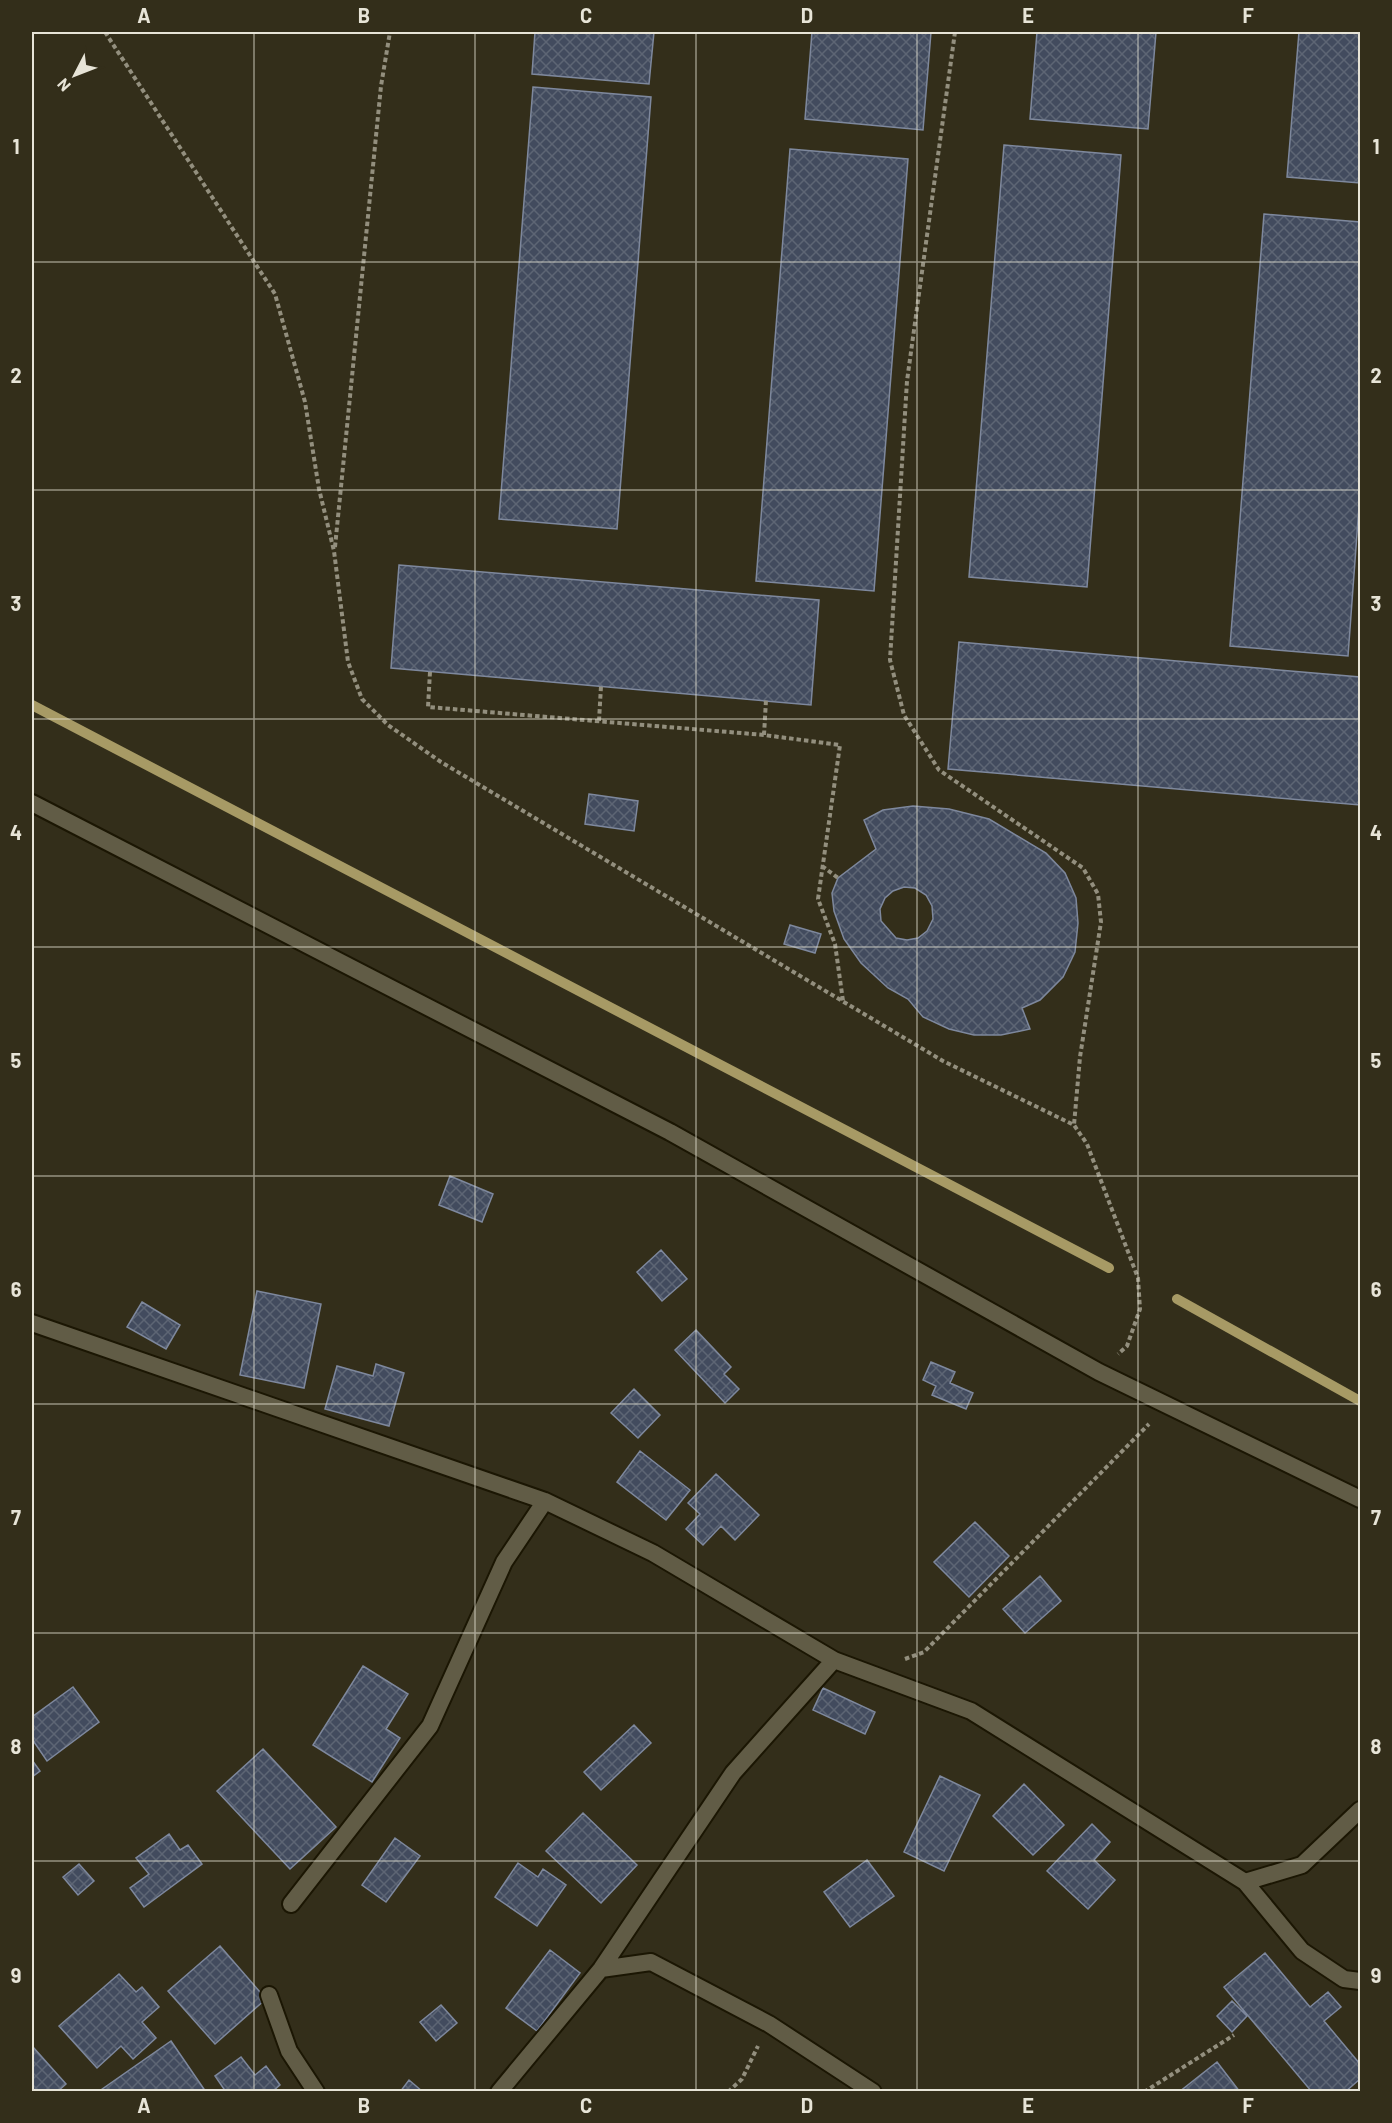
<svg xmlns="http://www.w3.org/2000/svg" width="1392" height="2123" viewBox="0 0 1392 2123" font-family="Barlow,sans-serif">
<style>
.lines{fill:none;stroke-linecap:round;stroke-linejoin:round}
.stream{stroke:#a79a65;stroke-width:10}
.building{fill:url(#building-cross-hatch);stroke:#7e889d;stroke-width:1.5;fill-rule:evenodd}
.minor-casing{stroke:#1b1603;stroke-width:20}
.path{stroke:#938f7e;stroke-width:4;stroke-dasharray:4.5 3;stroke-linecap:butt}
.minor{stroke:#615c46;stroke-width:16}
.grid{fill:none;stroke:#e7e4d7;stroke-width:1.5;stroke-opacity:0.55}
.neatline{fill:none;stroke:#e7e4d7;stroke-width:2}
.grid-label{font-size:20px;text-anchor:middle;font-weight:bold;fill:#e7e4d7}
</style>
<defs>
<pattern id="building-cross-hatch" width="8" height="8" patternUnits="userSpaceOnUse" patternTransform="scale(1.5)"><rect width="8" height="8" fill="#424b5e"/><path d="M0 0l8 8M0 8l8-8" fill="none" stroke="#5d6574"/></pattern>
</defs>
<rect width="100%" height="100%" fill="#332e1a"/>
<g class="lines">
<path class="stream" d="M32,705l1077,563
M1177,1299l183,102"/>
</g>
<path class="building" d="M535,32h119l-5,52 -117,-10z
M812,32h119l-8,98 -118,-11z
M1037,32h119l-8,97 -118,-10z
M1299,32h61v151l-73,-6z
M533,87l118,10 -34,432 -118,-10z
M1004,145l117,10 -34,432 -118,-10z
M790,149l118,10 -34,432 -118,-10z
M1264,214l96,8v271l-12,163 -118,-10z
M399,565l420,35 -8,105 -420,-37z
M959,642l401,35v128l-412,-36z
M589,794l49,7 -4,30 -49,-7z
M913,806l36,3 40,10 57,34 19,20 11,25 2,25 -3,29 -12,25 -23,23 -18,8 8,21 -29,6h-27l-25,-6 -26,-12 -15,-18 -20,-11 -27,-25 -17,-24 -10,-28 -2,-18 6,-15 38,-29 -12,-29 19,-10zM904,887l11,1 11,7 6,11 1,13 -6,12 -9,7 -11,2 -11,-2 -15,-17 -1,-12 5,-11 8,-7z
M790,925l31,9 -6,19 -31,-9z
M450,1176l43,18 -11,28 -43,-17z
M661,1250l26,29 -25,22 -25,-29z
M257,1291l64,13 -17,84 -64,-13z
M142,1302l38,23 -14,24 -39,-22z
M696,1330l35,37 -7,7 15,15 -14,14 -50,-53z
M931,1362l24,10 -5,11 23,10 -7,16 -34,-14 4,-9 -13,-6z
M376,1364l28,9 -15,53 -64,-17 12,-43 36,10z
M634,1389l26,26 -22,23 -27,-25z
M640,1451l50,39 -24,30 -49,-38z
M716,1474l43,41 -24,25 -14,-14 -18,19 -17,-16 14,-15 -12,-11z
M975,1522l34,34 -40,41 -35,-35z
M1040,1576l21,25 -36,32 -22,-24z
M363,1666l45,28 -22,35 14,9 -28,44 -59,-37z
M73,1687l26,35 -52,39 -15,-22v-22z
M823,1688l52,24 -10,22 -52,-24z
M634,1725l17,18 -50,47 -17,-18z
M263,1749l73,78 -46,42 -73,-78z
M32,1760l8,11 -8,6z
M940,1776l40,19 -36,76 -40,-19z
M1024,1784l40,41 -31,30 -40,-39z
M583,1813l54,52 -36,38 -55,-52z
M1092,1824l18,18 -16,18 21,20 -27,29 -41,-38z
M169,1834l11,16 8,-5 14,19 -58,43 -14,-19 19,-14 -13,-16z
M395,1838l25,18 -34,46 -24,-17z
M867,1860l27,36 -44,31 -26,-35z
M518,1863l20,14 5,-8 23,16 -29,41 -42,-29z
M79,1864l15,17 -16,14 -15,-18z
M220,1946l46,53 -51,45 -47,-53z
M550,1950l30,23 -43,58 -31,-23z
M1265,1953l45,54 18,-15 13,15 -17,14 36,43v15l-15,13h-33l-88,-105z
M119,1974l17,18 6,-5 17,20 -17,15 14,16 -23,21 -12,-13 -24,22 -38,-42z
M1232,2001l15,15 -15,16 -15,-16z
M441,2005l16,18 -21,18 -16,-19z
M171,2041l35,51h-108z
M33,2047l33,37 -9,8h-25z
M241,2057l14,18 11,-9 14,19 -8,7h-46l-11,-16z
M1217,2062l23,30h-61z
M409,2080l14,12h-23z"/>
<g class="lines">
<defs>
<path id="minor" d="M32,803l638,329 429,240 261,127
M32,1323l513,178 108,52 181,107 137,51 274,171 57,69 42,28 16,2
M1245,1882l57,-17 58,-55
M291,1904l139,-178 74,-164 41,-61
M601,1969l50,-7 118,62 104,68
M269,1995l20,56 27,41
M499,2092l102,-123 132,-196 101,-113"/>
</defs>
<use href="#minor" class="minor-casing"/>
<path class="path" d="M105,32l170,262 30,108 14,87 15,62 14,111 14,37 26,26 53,37 502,299 131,64 13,19 51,134 2,31 -13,37 -9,8
M955,32l-48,349 -17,279 14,55 35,55 144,98 15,26 3,28 -21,135 -6,68
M335,547l46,-461 9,-54
M430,672l-2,35 336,28 76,10 -22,154 17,45 8,57
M599,721l2,-35
M764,735l2,-35
M822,866l16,12
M905,1659l19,-7 225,-228
M728,2092l14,-13 16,-33
M1144,2092l90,-57"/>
<use href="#minor" class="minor"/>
</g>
<path class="grid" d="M254,32v2060M475,32v2060M696,32v2060M917,32v2060M1138,32v2060M32,262h1328M32,490h1328M32,719h1328M32,947h1328M32,1176h1328M32,1404h1328M32,1633h1328M32,1861h1328"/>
<rect width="1392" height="2123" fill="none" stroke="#332e1a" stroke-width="66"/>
<g transform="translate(75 75) rotate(228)" stroke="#332e1a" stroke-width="4.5" paint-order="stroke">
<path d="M0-4.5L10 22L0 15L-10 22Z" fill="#e7e4d7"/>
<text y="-9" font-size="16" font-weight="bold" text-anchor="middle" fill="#e7e4d7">N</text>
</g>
<rect x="33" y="33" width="1326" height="2057" class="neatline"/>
<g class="grid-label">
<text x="144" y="23">A</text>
<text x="364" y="23">B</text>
<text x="586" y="23">C</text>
<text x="807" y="23">D</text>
<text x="1028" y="23">E</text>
<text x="1248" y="23">F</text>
<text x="16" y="154">1</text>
<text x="1376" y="154">1</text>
<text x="16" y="383">2</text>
<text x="1376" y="383">2</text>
<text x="16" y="611">3</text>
<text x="1376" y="611">3</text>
<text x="16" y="840">4</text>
<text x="1376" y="840">4</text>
<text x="16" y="1068">5</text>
<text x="1376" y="1068">5</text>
<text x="16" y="1297">6</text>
<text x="1376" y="1297">6</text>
<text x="16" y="1525">7</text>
<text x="1376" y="1525">7</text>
<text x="16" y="1754">8</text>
<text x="1376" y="1754">8</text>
<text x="16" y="1983">9</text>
<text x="1376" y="1983">9</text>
<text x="144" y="2113">A</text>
<text x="364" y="2113">B</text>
<text x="586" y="2113">C</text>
<text x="807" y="2113">D</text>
<text x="1028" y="2113">E</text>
<text x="1248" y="2113">F</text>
</g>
</svg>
